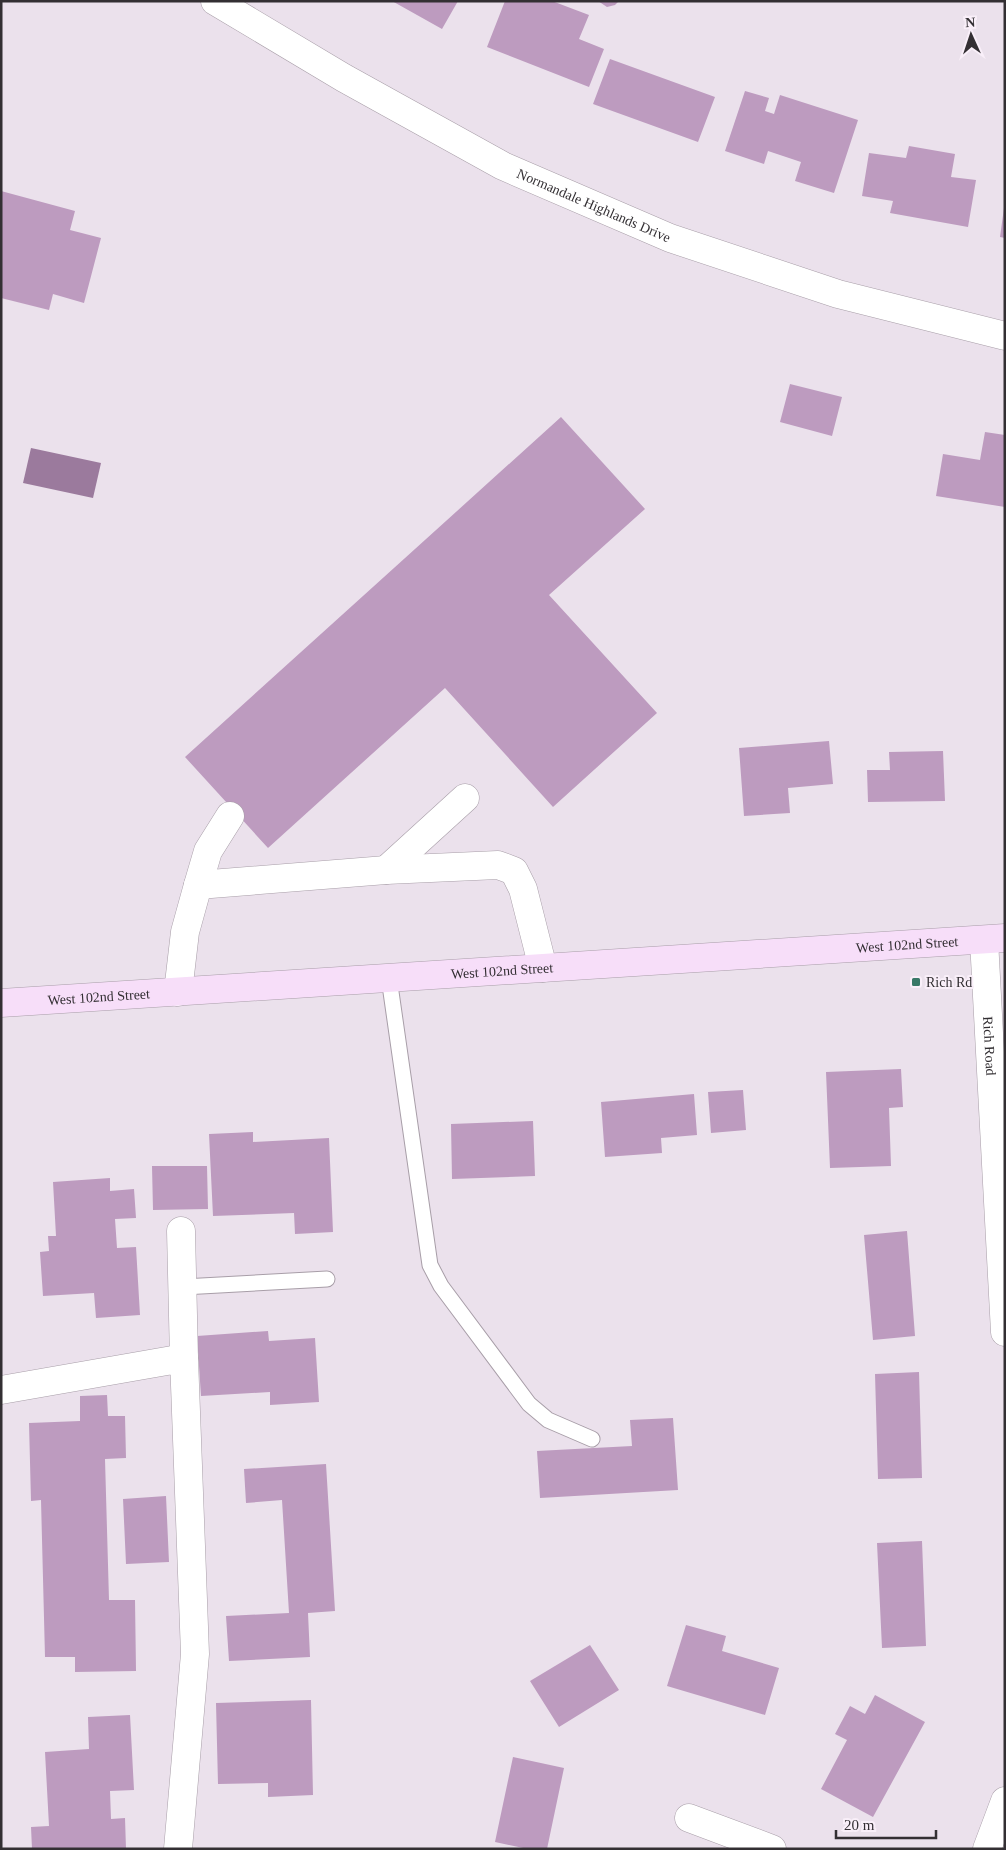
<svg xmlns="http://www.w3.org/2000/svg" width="1006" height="1850" viewBox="0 0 1006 1850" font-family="Georgia,serif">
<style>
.water{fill:#9b7a9d}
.building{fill:#bd9bbf}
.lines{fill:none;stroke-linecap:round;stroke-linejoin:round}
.lane-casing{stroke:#a89ea8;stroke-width:17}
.street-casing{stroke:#a89ea8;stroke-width:29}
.secondary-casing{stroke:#a89ea8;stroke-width:29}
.lane{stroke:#fff;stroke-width:15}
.street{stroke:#fff;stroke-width:28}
.secondary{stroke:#f7def9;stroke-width:28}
.poi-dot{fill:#387867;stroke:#f9eff9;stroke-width:2}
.labels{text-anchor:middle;stroke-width:4;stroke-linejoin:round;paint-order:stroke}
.street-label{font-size:14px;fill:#332f33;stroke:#f9eff9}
.poi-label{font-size:14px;fill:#332f33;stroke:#f9eff9;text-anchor:start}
</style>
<rect width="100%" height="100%" fill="#ebe1ec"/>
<path class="water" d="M31,448l70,15 -8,35 -70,-15z"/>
<path class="building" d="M392,1h66l-16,28z
M505,1h47l37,14 -10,24 25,10 -15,38 -102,-40z
M598,1h21l-4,4 -8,2z
M610,59l105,38 -17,45 -105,-38z
M745,91l24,7 -4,13 9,3 6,-19 78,25 -24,73 -39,-12 6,-19 -33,-11 -4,13 -39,-13z
M909,146l46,8 -4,23 25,3 -8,47 -78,-14 3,-12 -31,-5 7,-43 37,5z
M1,191l74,20 -5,19 31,8 -17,65 -31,-9 -4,16 -48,-12z
M1004,208h1v30l-5,-1z
M790,384l52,13 -10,39 -52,-14z
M561,417l84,92 -96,86 108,118 -104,94 -108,-119 -177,160 -83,-91z
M985,432l20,3v72l-69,-11 7,-42 37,6z
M829,741l4,43 -45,4 2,25 -46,3 -5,-68z
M943,751l2,50 -77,1 -1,-32h23l-1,-18z
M901,1069l2,38 -14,1 2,58 -61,2 -4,-96z
M743,1090l3,40 -35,3 -3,-41z
M694,1094l3,41 -36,3 1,15 -57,4 -4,-55z
M533,1121l2,55 -83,3 -1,-55z
M253,1132v10l76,-4 4,94 -38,2 -1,-21 -81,3 -4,-82z
M152,1166h55l1,43 -55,1z
M110,1178v13l24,-2 2,29 -21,1 2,29 19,-1 4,68 -44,3 -2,-25 -51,3 -3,-44 9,-1 -1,-15h8l-3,-54z
M907,1231l8,105 -42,4 -9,-105z
M268,1331l1,10 46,-3 4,64 -49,3v-13l-69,4 -4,-60z
M919,1372l3,106 -44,1 -3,-105z
M107,1395l1,21h17l1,42 -21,1 4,141h26l1,71 -61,1v-15h-30l-4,-157 -10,1 -2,-78 51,-2v-25z
M673,1418l5,72 -138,8 -3,-47 95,-5 -2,-26z
M326,1464l9,147 -27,2 2,44 -81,4 -3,-45 63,-3 -7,-113 -36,3 -2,-34z
M166,1496l3,66 -43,2 -3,-65z
M922,1541l4,105 -44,2 -5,-105z
M686,1625l40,11 -4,15 57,17 -14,47 -98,-29z
M590,1645l29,45 -60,37 -29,-46z
M875,1695l50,27 -52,95 -52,-28 26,-49 -12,-6 15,-28 15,8z
M311,1700l2,95 -45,2v-14l-50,1 -2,-81z
M130,1715l4,75 -24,1 1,28 14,-1 1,31h-94l-1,-22 18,-1 -4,-74 44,-3 -1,-32z
M513,1757l51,11 -17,81h-19l-33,-7z"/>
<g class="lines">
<defs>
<path id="lane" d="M389,978l41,287 11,21 88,118 19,16 44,19
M183,1287l144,-8"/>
<g id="street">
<path id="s1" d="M215,1l129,77 159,88 167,72 168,56 167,42"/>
<path d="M386,870l79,-72"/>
<path d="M198,885l10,-34 22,-35"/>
<path id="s2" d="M984,940l21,392"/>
<path d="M178,992l7,-60 13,-47 188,-15 112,-5 16,6 9,18 20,79"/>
<path d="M181,1231l3,127"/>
<path d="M1,1390l183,-32 11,296 -17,195"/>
<path d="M689,1818l83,31"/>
<path d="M987,1849l18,-48"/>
</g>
<g id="secondary">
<path id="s3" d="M1,1003l1004,-65"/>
</g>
</defs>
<use href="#lane" class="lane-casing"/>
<use href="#street" class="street-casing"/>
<use href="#secondary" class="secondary-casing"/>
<use href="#lane" class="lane"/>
<use href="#street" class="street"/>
<use href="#secondary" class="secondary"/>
</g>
<rect class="poi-dot" x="911" y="977" width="10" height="10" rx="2.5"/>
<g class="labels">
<g class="street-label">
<text dy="5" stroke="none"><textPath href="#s1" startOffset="431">Normandale Highlands Drive</textPath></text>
<text dy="5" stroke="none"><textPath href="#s3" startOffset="908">West 102nd Street</textPath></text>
<text dy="5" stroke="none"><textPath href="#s3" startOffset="502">West 102nd Street</textPath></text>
<text dy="5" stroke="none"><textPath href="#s3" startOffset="98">West 102nd Street</textPath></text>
<text dy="5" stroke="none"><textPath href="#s2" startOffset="106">Rich Road</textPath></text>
</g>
<g class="poi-label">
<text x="926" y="987">Rich Rd</text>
</g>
</g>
<rect width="1006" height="1850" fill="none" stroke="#332f33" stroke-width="5"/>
<g transform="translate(971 35) rotate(357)" stroke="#f9eff9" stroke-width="4" paint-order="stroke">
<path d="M0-4L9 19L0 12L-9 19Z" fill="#332f33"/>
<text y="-8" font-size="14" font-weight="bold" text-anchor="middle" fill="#332f33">N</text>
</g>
<path d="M836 1830v8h100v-8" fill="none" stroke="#332f33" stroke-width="2.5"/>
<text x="844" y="1830" font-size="15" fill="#332f33" stroke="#f9eff9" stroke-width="4" paint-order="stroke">20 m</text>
</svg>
